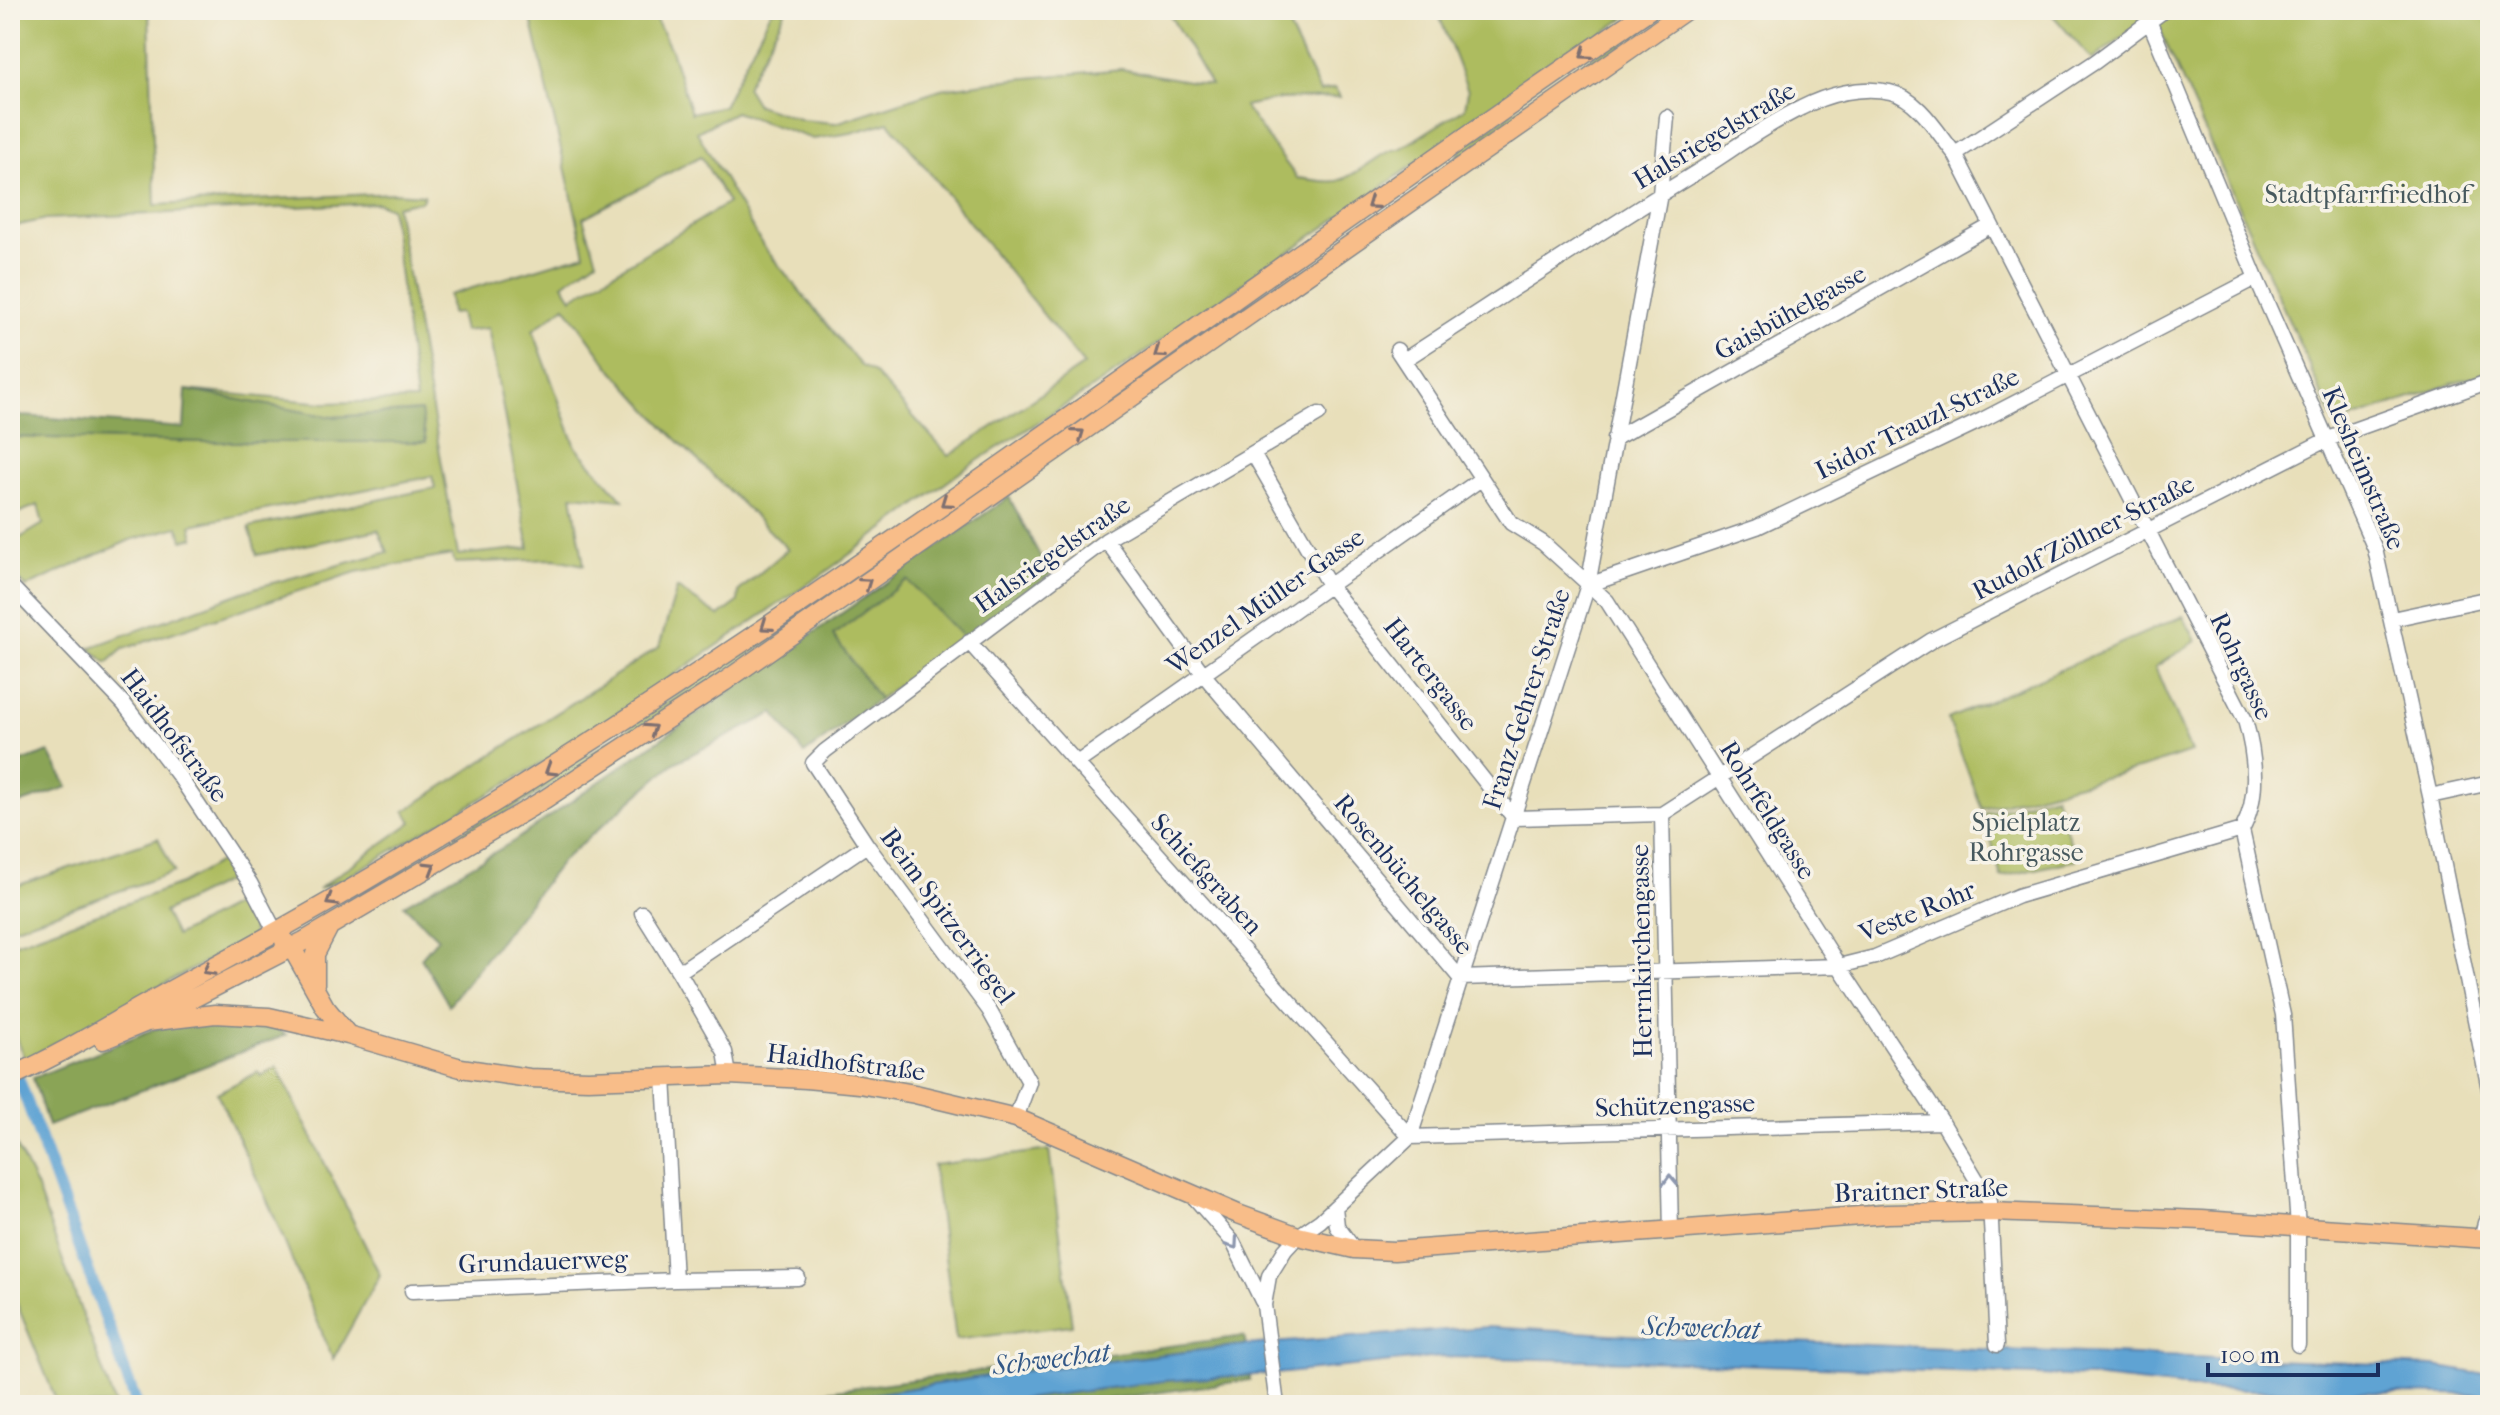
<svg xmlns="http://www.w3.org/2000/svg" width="2500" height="1415" viewBox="0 0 2500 1415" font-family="'IM FELL French Canon',serif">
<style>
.green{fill:#adbc5f;stroke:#64765e;stroke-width:2;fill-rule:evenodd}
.forest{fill:#8aa456;stroke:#526a5a;stroke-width:2}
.water{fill:#5fa3d3;stroke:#3d6998;stroke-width:2}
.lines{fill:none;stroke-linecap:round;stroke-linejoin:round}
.canal{stroke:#5fa3d3;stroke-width:12}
.minor-casing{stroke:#82878c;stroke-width:17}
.major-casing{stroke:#82878c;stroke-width:21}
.minor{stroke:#fff;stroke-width:14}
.major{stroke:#f8bd89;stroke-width:18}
.oneway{stroke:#7e6f71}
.oneway2{stroke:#8d97ae}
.labels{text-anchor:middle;stroke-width:7;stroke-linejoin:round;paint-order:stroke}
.street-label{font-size:26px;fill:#1b2f5e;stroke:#f7f3e8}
.park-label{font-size:26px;fill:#47595e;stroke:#f7f3e8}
.water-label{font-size:28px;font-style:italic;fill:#335887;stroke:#f7f3e8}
</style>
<rect width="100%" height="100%" fill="#f7f3e8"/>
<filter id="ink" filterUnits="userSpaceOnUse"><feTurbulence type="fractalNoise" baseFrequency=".0125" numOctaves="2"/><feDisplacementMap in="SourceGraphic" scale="16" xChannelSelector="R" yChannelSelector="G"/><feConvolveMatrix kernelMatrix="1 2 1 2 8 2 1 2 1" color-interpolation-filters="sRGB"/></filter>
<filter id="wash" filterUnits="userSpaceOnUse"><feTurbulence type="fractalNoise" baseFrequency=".006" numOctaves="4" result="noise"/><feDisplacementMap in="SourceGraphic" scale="32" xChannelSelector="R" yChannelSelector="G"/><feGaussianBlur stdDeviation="1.8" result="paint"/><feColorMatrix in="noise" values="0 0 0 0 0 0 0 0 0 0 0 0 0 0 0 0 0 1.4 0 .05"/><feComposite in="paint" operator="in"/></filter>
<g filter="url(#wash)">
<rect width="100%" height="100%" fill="#e8dfba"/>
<path class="green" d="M10,10h139l6,195 238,-12 31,2 -2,6 -26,5 62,349 71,-7 -41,-220 -24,3 -4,-18 -9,1 -2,-19 136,-41 -56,-244h122l20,40 20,63 32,-7 49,-96h14l-40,77 11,18 45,15 34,3 105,-34 66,-9 114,-11 90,16 -44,-75h114l39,82 15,-4 5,9 -60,2 -36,7 53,72c12,1 28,5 40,3 20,-4 46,-33 63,-32l65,-41 3,-17 -31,-81h199l-528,368 -142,90 -143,106 -269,182 -209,122 -27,11 94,-67 -7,-11 254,-164 18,-59 42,28 19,-14 1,-11 49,-42 -118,-116 -61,-67 -44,-60 -32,24 43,117 47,53 -51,-5 12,70 -29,-6 -100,4 -3,-8 -96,17 -233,77 -16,14 -18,-15 165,-60 134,-36 -10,-22 -121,25 -8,-28 186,-39 -3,-12 -241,49 3,13 -11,2 -5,-13 -48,13 -104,47 -16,-18v-25l33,-20 -5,-19 -28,11v-79l194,5 222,-1 -6,-30 -88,6 -146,-27 139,13 91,-3 -25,-192 -13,-5 -331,16 -32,7 -5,6zM735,112l78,27 38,-6 38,-11 195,243 -135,91 -75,-83 -14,-8 -97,-119 -66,-114zM701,156l27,47 -156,95 -9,-14 34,-24 -14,-42z
M1660,10h13l-207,143 -9,3 5,-8z
M2048,10h87l9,11 -52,39z
M2171,10h319v361l-155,53 -178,-401z
M1188,344l-8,10 -424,297 -176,117 -184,111 -2,-2c84,-59 175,-108 260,-166 176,-118 349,-241 522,-362z
M907,579l56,58 -84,62 -46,-64z
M2183,616l13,25 -41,26 36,85 -45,15 -164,42 -34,-90z
M2055,795l21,65 -75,17 -17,-63z
M158,838l16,34 -164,57v-41z
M221,861l10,18 -67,33 12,24 70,-37 6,14 1,23 -228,124 -15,-36v-79l171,-61z
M277,1067l103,208 -47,84 -62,-150 -54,-116 41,-21 3,4z
M10,1133l26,53 79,219h-57l-48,-118z
M1049,1150l23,175 -116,15 -23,-175z"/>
<path class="forest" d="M186,390l146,27 89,-6 5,31h-222l-194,-5v-22l174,13z
M1009,497l41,78 -87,62 -56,-57 -74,55 46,64 -75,55 -30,-41 -100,50 -111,97 -114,145 -28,-47 17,-20 -34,-33 110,-64z
M49,752l19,35 -58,20v-41z
M188,1021h76l22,14 -238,91 -15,-48 121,-49z
M1244,1336l2,9 -239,28 -201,32h-85z
M1250,1373v7l-184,25h-89l185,-24z"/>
<path class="water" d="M1487,1327l193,11 754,28 41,7 15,-1v23l-289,-6 -110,-12 -409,-15 -241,-5 -156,16 -123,8 -185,24h-171l201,-32 239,-28z"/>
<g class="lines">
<path class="canal" d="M10,1055l127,350"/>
</g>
</g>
<g filter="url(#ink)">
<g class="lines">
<defs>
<path id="minor" d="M2150,23l106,255 119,271 55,247 60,298
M1955,154l140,-92 70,-52
M1397,350l114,173 32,20 64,58 232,365 103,156 48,80 7,143
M1404,360c96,-62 191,-125 288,-185 36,-22 71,-49 109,-67 25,-13 60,-23 89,-16 28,6 48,41 65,62l290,566c10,35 15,77 -3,110l41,185 15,212v118
M1614,439l376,-213
M1254,455l75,130 185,233
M1106,540l98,135 256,303 379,-12 36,-9 143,-61 224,-66
M10,585l114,119 55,72 71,107 26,50
M1588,585l169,-58 225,-107 274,-142
M2392,619l98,-21
M969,642l441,495
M1077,763l404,-284
M2430,796l60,-13
M1662,814l9,418
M1514,818l148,-4 270,-174 396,-201 162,-58
M642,913l37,59
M729,1075l-4,-23 -46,-80 188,-127
M664,1077l11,203
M1016,1118l13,-36 -40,-72 -122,-165 -54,-82 12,-12 281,-211 213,-126
M1410,1137l532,-15
M1193,1196l40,46 29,59
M1335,1207l2,19 17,23
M2481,1239l4,-16 5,-6
M412,1291l263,-11 123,-2
M1277,1405l-13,-100 5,-29 16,-26 13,-14 22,-15 90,-84 178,-552 72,-391 7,-77"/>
<path id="major" d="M284,941l8,7 33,59 23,28
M315,984v-30l13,-25
M147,1022l68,-8 54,3 79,18 113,33 68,10 59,2 141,-5 77,4 53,5 56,10 101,24 222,96 60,22 56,13 40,2 493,-37 104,-2 211,8 288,19
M103,1040l44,-18 157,-81 241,-142 179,-117 962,-672
M10,1077c46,-20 87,-45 130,-70 83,-46 167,-91 248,-140 438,-259 840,-572 1261,-857"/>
</defs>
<use href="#minor" class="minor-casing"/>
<use href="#major" class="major-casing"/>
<use href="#minor" class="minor"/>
<use href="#major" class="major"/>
</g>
<defs><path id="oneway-chevron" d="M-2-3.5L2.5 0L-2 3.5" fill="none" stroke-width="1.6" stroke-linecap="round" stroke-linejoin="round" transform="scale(2)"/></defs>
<g class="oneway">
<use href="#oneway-chevron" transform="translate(1585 54) rotate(145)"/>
<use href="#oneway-chevron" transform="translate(1372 204) rotate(145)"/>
<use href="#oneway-chevron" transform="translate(1159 353) rotate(145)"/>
<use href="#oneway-chevron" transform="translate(1079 434) rotate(-35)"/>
<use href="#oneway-chevron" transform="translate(946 502) rotate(145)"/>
<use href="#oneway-chevron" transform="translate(866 583) rotate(-35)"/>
<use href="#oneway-chevron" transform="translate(766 626) rotate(145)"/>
<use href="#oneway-chevron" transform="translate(651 729) rotate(-33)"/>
<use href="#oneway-chevron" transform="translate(550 770) rotate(148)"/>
<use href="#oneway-chevron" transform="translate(430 867) rotate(-31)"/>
<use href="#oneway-chevron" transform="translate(331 901) rotate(149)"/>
<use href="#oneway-chevron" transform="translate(208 970) rotate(151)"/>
</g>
<g class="oneway2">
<use href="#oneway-chevron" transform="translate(1670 1180) rotate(-92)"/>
<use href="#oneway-chevron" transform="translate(1233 1244) rotate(55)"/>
</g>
</g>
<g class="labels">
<g class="street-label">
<text transform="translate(1714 135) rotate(-31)" y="9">Halsriegelstraße</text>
<text transform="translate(1790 312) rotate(-29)" y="9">Gaisbühelgasse</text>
<text transform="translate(1917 423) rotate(-26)" y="9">Isidor Trauzl-Straße</text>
<text transform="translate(2364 468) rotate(67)" y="9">Klesheimstraße</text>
<text transform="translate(2083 537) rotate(-27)" y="9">Rudolf Zöllner-Straße</text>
<text transform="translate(1052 554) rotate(-35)" y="9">Halsriegelstraße</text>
<text transform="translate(1265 601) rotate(-35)" y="9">Wenzel Müller-Gasse</text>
<text transform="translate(2242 666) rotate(65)" y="9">Rohrgasse</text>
<text transform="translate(1431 674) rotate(52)" y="9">Hartergasse</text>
<text transform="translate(1526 699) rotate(-72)" y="9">Franz-Gehrer-Straße</text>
<text transform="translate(175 735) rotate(53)" y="9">Haidhofstraße</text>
<text transform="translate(1768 810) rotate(58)" y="9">Rohrfeldgasse</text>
<text transform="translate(1207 874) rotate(48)" y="9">Schießgraben</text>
<text transform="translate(1404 874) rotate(50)" y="9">Rosenbüchelgasse</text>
<text transform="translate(1917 911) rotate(-22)" y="9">Veste Rohr</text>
<text transform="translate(948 916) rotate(54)" y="9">Beim Spitzerriegel</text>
<text transform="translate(1641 951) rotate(-91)" y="9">Herrnkirchengasse</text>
<text transform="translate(846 1062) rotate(7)" y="9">Haidhofstraße</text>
<text transform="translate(1675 1105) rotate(-2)" y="9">Schützengasse</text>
<text transform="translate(1921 1190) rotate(-2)" y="9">Braitner Straße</text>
<text transform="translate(543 1261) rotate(-2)" y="9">Grundauerweg</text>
</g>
<g class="park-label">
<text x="2367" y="203">Stadtpfarrfriedhof</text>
<text x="2026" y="831">Spielplatz<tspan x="2026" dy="30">Rohrgasse</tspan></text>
</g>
<g class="water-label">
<text transform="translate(1701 1327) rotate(2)" y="10">Schwechat</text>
<text transform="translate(1051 1358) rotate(-7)" y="10">Schwechat</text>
</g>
</g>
<rect width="2500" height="1415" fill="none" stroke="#f7f3e8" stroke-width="40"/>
<path d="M2208 1363v12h170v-12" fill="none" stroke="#1b2f5e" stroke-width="4"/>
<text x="2220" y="1363" font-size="24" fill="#1b2f5e" stroke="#f7f3e8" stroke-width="6" paint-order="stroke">100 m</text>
</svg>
